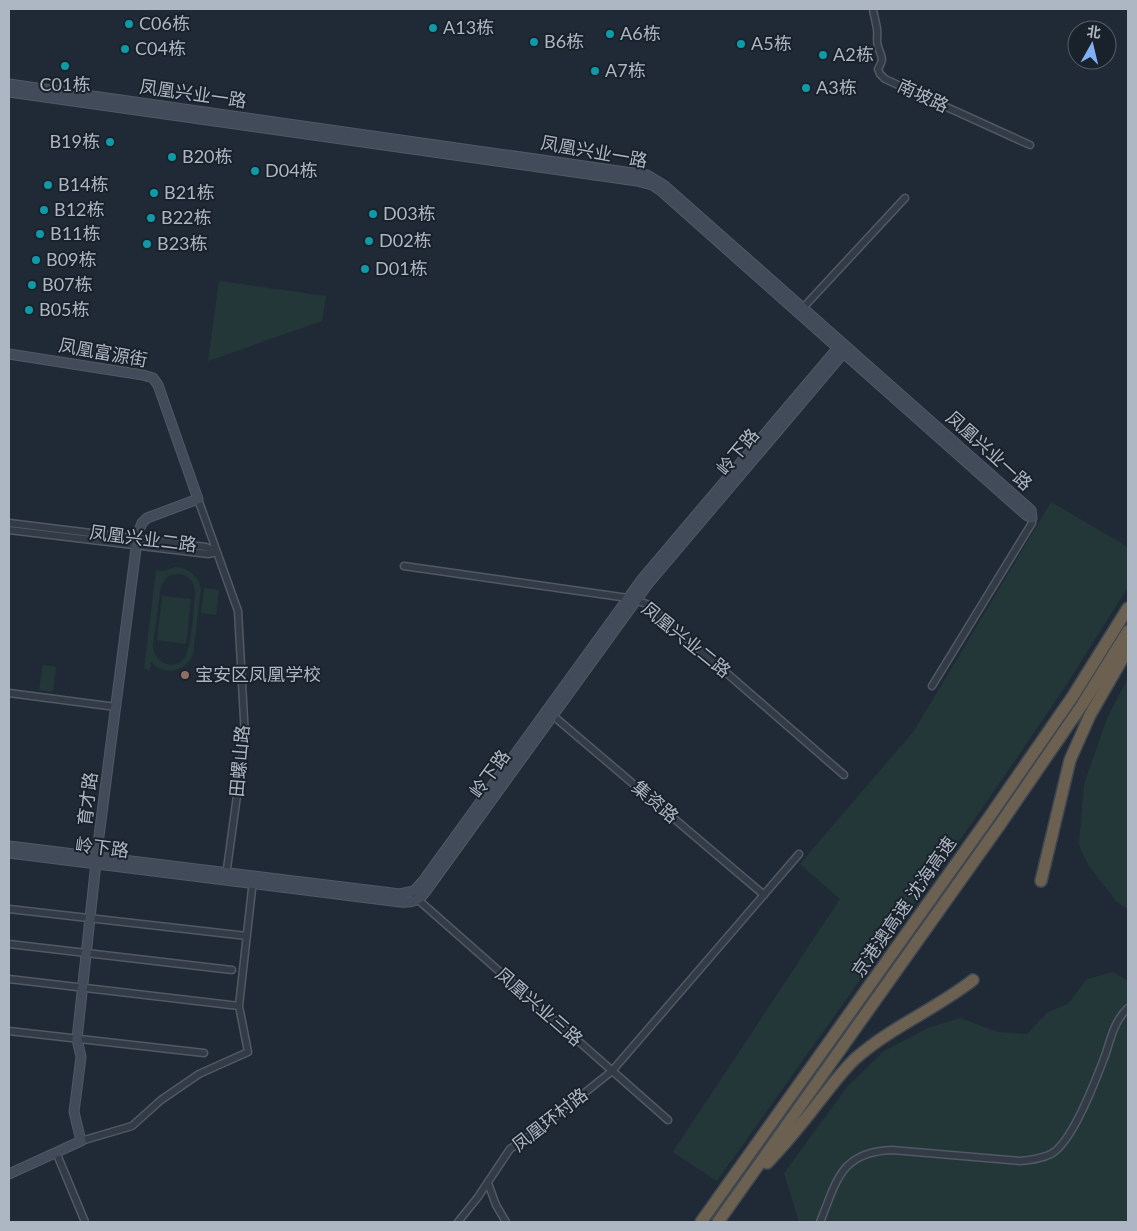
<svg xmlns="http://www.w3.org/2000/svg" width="1137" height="1231" viewBox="0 0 1137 1231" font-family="Lato,'Noto Sans SC',sans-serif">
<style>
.green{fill:#233738;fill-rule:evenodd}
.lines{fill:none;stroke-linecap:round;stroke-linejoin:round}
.street-casing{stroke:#515964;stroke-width:9}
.secondary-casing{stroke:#515964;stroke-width:11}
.highway-casing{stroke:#3e4651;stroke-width:14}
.street{stroke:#333b46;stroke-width:6}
.secondary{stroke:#414b59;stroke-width:9}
.highway{stroke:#6c6150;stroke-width:11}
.culture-dot{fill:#0f9aa8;stroke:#19212b;stroke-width:2}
.education-dot{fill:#8d6e63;stroke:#19212b;stroke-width:2}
.labels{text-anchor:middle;stroke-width:4;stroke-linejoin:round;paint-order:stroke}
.poi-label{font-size:18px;fill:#adb6c3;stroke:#19212b;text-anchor:start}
.street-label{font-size:18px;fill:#adb6c3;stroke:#19212b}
</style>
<rect width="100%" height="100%" fill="#202a36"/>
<path class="green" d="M219,281l107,15 -4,25 -114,40z
M1051,502l77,45v40l-65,103 -82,120 -264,371 -44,-29 167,-253 -40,-35 114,-133z
M175,567c14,1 23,8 26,22l-8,66c-9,18 -28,21 -42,7l-1,8 -6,-1 12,-99 8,1zM176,574c12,0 19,7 19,19 -2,18 -2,42 -8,59 -6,21 -34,14 -34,-7l8,-60 7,-9z
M204,588l15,2 -3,25 -15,-2z
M162,596l29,3 -5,45 -29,-4z
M43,665l13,2 -3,25 -14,-2z
M1128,678v231l-11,-7 -29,-37 -9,-20 5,-61 24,-68z
M1113,972l15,9v241h-329l-15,-49 64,-87 36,-35 44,-23 32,-10 38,14 29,2 21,-22 20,-8 19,-25z"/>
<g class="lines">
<defs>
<path id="street" d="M873,9c1,7 3,13 4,20 1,6 -1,12 1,17 3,12 7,11 0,23l2,5 5,5 145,66
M801,310l104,-112
M198,499l40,112 7,126 -19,139
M9,523l197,24 11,5
M9,530l199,24 9,-2
M404,566l224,32 19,6 197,171
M932,686l100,-163v-5
M9,693l107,14
M551,714l213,181
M415,897l253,223
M9,909l238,27
M9,944l223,26
M9,979l230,27
M9,1031l195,22
M81,1141l51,-15 29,-26 38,-26 49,-22 -9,-46 14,-126
M56,1152l29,70
M488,1183l8,22 10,17
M458,1222l20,-25 32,-48 28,-19 74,-59 187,-217
M820,1222c17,-41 20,-70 72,-72l128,11c11,-1 21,-2 31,-7 22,-12 46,-77 55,-101 5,-16 9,-33 22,-45"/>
<path id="secondary" d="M9,84l638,91 18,11 366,324 1,8
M9,92l628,89 15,4 9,6 365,324 6,3
M9,354l134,21 10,3 5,7 40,114 -51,19 -5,5 -4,10 -40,311 -21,195 4,18 -7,55 7,29 -72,33
M9,846l391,48 14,-3 9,-10 219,-302 199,-235
M9,853l391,49c12,1 19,-1 26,-11l222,-307 199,-235"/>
<path id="highway" d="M1041,881l29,-121 20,-45 38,-66
M767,1163c20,-20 37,-42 54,-64 11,-14 22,-29 35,-41 35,-31 80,-49 117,-78
M701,1222l289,-406 83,-120 55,-88
M718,1222l281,-396 83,-121 46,-74"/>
</defs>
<use href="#street" class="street-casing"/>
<use href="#secondary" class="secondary-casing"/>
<use href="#highway" class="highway-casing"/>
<use href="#street" class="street"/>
<use href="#secondary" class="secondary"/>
<use href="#highway" class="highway"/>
</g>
<g class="culture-dot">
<circle cx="129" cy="24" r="5"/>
<circle cx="433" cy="28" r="5"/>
<circle cx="610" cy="34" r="5"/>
<circle cx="534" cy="42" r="5"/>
<circle cx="741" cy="44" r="5"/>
<circle cx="125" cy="49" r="5"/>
<circle cx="823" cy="55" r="5"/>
<circle cx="65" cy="66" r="5"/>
<circle cx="595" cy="71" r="5"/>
<circle cx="806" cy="88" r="5"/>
<circle cx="110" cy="142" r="5"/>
<circle cx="172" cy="157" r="5"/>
<circle cx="255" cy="171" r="5"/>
<circle cx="48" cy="185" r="5"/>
<circle cx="154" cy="193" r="5"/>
<circle cx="44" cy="210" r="5"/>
<circle cx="373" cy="214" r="5"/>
<circle cx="151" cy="218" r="5"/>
<circle cx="40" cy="234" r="5"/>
<circle cx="369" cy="241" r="5"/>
<circle cx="147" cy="244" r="5"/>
<circle cx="36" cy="260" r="5"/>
<circle cx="365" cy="269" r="5"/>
<circle cx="32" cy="285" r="5"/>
<circle cx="29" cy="310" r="5"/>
</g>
<circle class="education-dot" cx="185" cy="675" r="5"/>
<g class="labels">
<g class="poi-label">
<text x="139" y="30">C06栋</text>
<text x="443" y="34">A13栋</text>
<text x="620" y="40">A6栋</text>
<text x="544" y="48">B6栋</text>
<text x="751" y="50">A5栋</text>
<text x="135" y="55">C04栋</text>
<text x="833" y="61">A2栋</text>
<text x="605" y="77">A7栋</text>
<text x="65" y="91" text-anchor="middle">C01栋</text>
<text x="816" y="94">A3栋</text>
<text x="100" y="148" text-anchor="end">B19栋</text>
<text x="182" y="163">B20栋</text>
<text x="265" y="177">D04栋</text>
<text x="58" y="191">B14栋</text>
<text x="164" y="199">B21栋</text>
<text x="54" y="216">B12栋</text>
<text x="383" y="220">D03栋</text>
<text x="161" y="224">B22栋</text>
<text x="50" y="240">B11栋</text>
<text x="379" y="247">D02栋</text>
<text x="157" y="250">B23栋</text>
<text x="46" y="266">B09栋</text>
<text x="375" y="275">D01栋</text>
<text x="42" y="291">B07栋</text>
<text x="39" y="316">B05栋</text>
<text x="195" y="681">宝安区凤凰学校</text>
</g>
<g class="street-label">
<text transform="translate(193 94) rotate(8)" y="6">凤凰兴业一路</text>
<text transform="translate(923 96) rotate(25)" y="6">南坡路</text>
<text transform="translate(594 152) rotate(10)" y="6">凤凰兴业一路</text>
<text transform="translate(103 353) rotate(10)" y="6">凤凰富源街</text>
<text transform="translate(989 451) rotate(42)" y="6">凤凰兴业一路</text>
<text transform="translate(738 452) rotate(-50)" y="6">岭下路</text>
<text transform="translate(143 539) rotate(7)" y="6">凤凰兴业二路</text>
<text transform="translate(686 640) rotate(39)" y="6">凤凰兴业二路</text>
<text transform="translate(240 761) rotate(-85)" y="6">田螺山路</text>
<text transform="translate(490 774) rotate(-54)" y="6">岭下路</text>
<text transform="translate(88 799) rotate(-83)" y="6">育才路</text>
<text transform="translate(655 802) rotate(40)" y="6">集资路</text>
<text transform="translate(102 848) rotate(7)" y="6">岭下路</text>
<text transform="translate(904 907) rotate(-55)" y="6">京港澳高速 沈海高速</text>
<text transform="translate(539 1007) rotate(41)" y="6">凤凰兴业三路</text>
<text transform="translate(550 1120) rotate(-38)" y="6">凤凰环村路</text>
</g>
</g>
<rect width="1137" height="1231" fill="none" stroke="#adb6c3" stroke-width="20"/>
<g transform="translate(1092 45) rotate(8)"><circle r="24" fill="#19212b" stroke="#545d68"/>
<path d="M0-4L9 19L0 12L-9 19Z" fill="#81b0f5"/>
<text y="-8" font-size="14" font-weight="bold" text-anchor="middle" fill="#adb6c3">北</text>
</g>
</svg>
